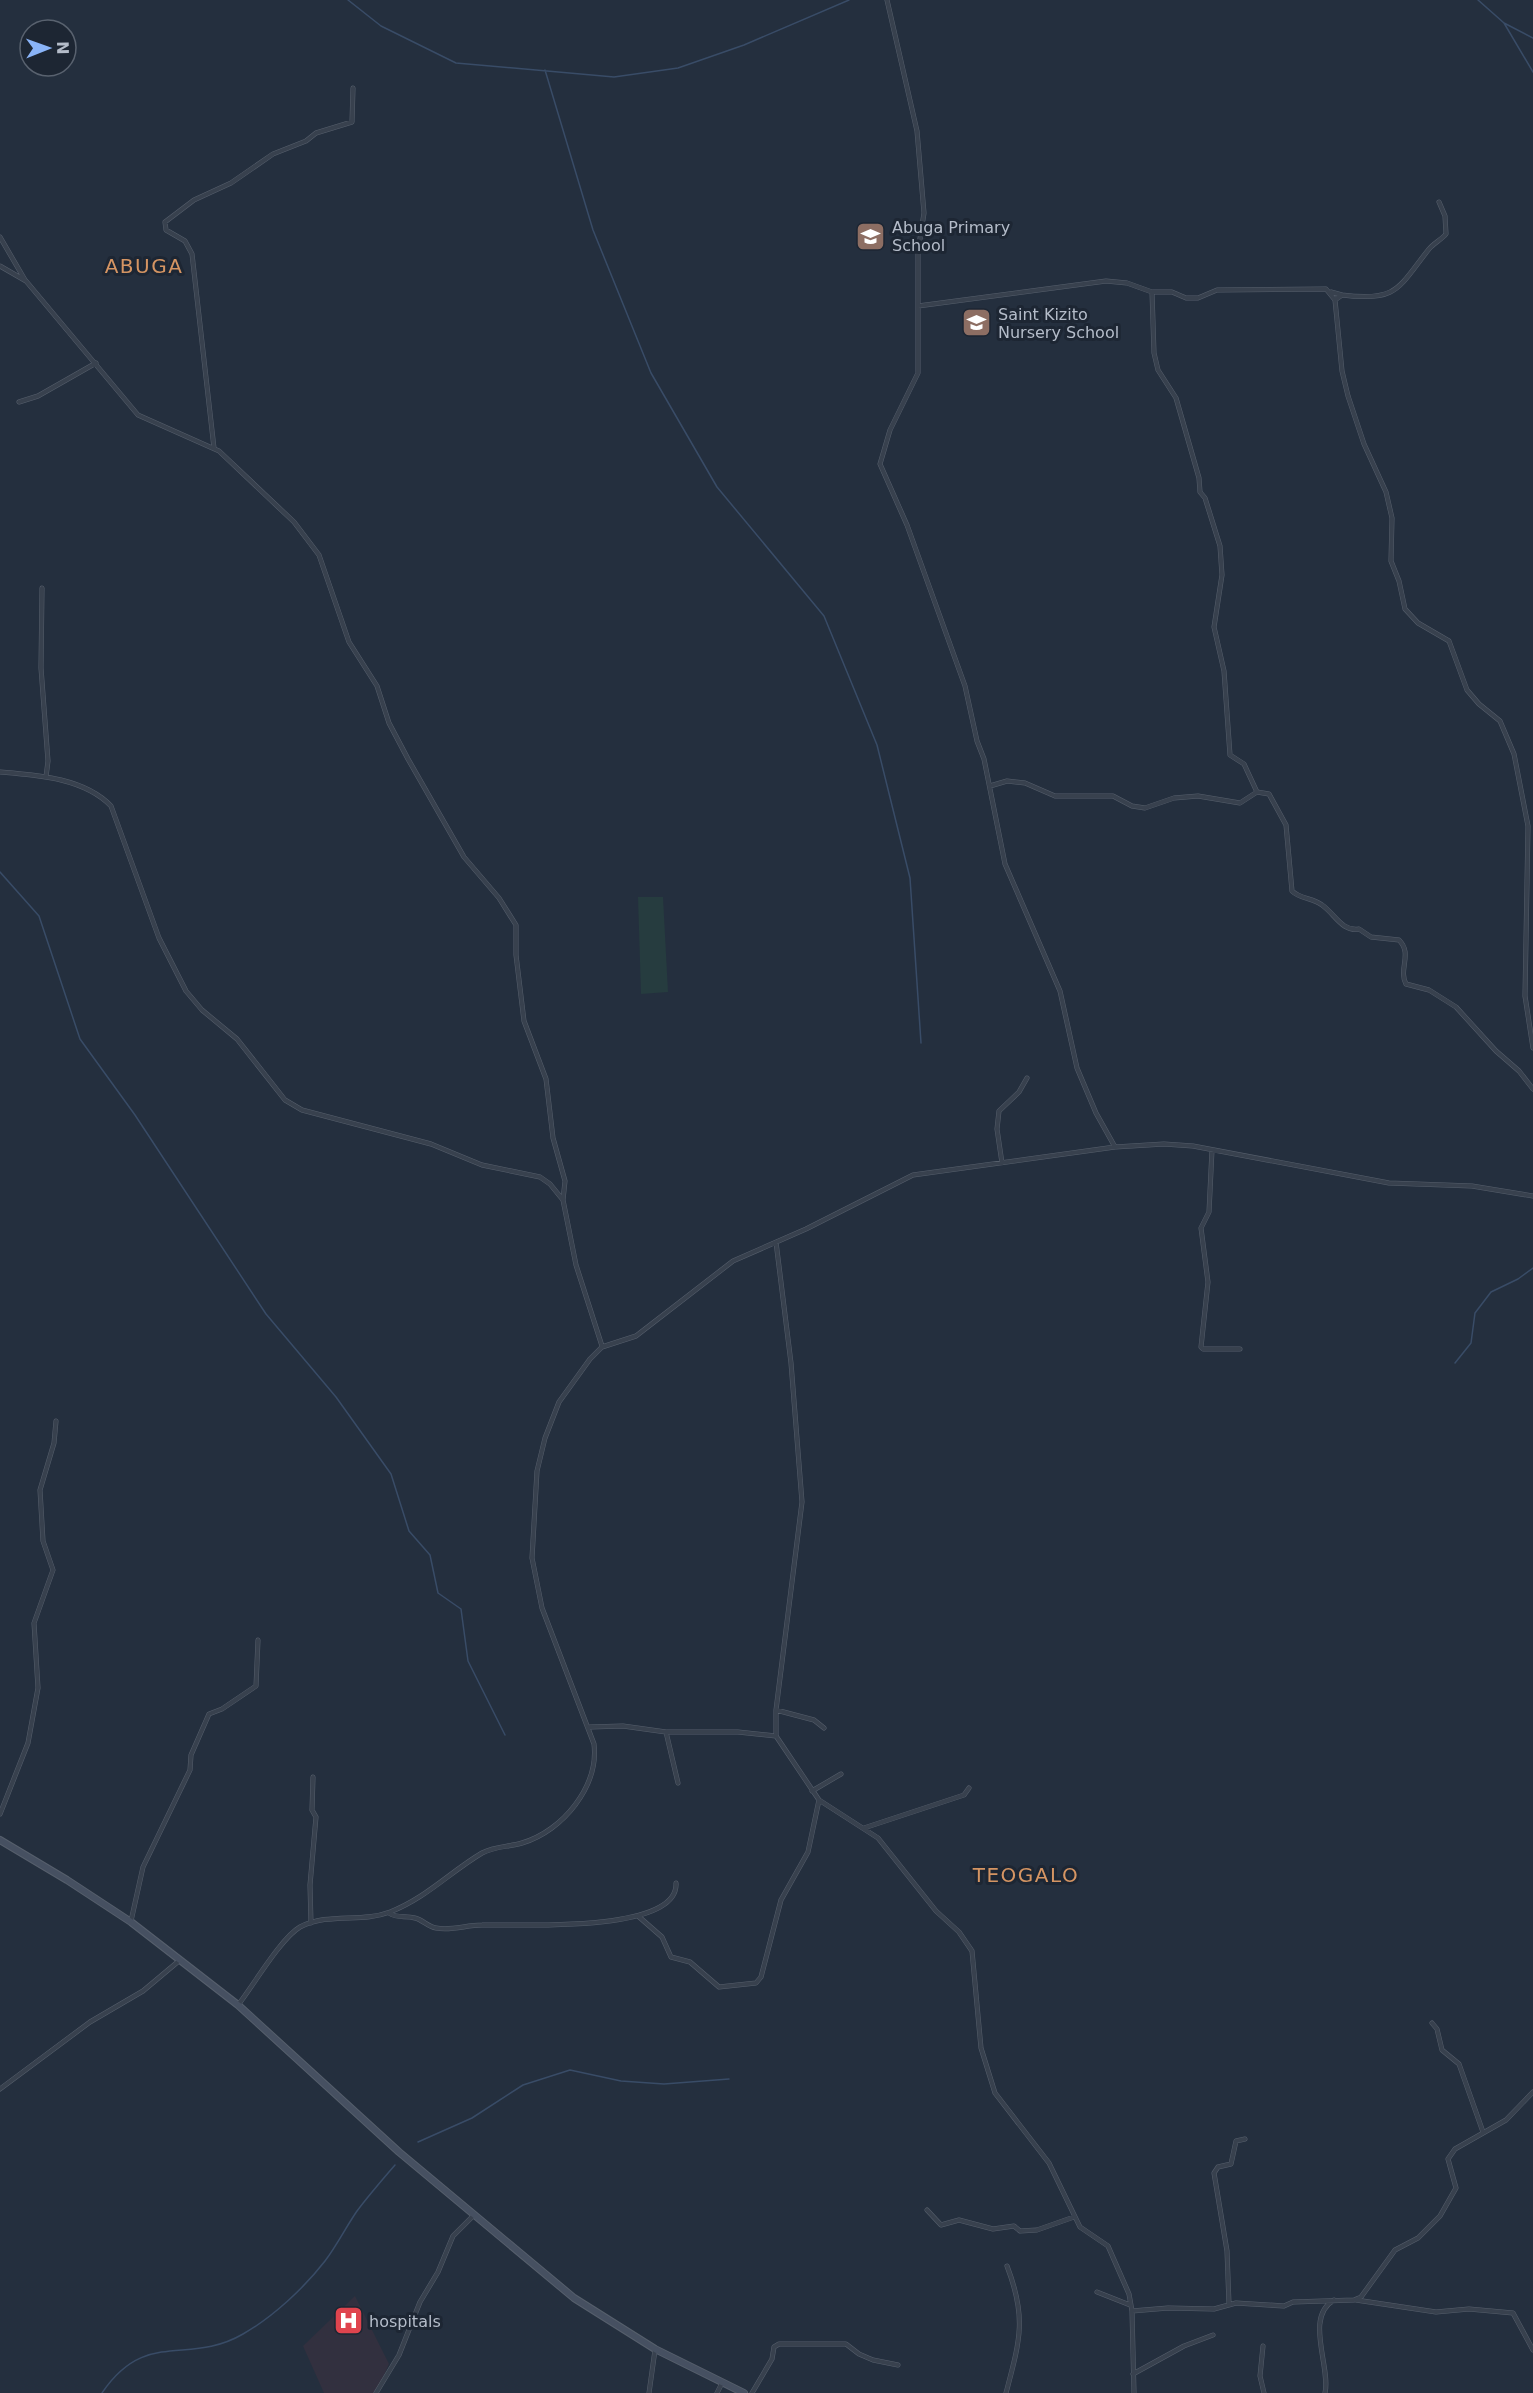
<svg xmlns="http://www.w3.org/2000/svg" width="1533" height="2393" viewBox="0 0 1533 2393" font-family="'DejaVu Sans',sans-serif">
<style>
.medical{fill:#32303f}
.green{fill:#263c3f}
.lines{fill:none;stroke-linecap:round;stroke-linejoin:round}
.stream{stroke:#394c67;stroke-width:1.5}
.minor-casing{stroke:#565f6c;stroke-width:5}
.secondary-casing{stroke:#565f6c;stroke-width:8}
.minor{stroke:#38414e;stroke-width:4}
.secondary{stroke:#465061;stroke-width:6}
.labels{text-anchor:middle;stroke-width:6;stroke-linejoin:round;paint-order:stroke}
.poi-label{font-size:16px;fill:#b4bcc9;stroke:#1d2633;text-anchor:start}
.quarter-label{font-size:20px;letter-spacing:1.5px;fill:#d59563;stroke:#1d2633}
</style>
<rect width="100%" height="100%" fill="#242f3e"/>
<path class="medical" d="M355,2296l34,68 -13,29h-52l-21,-47z"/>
<path class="green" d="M638,897h25l5,95 -27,2z"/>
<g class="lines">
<path class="stream" d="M348,0l33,26 75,37 158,14 64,-9 66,-23 105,-45
M1478,0l26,23 29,49
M1504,23l29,15
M545,70l48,160 58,143 66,114 107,129 53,129 33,133 11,165
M0,872l39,44 41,123 55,76 131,199 70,83 55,77 18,57 21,24 8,38 23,16 7,52 37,74
M1455,1363l16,-20 4,-30 16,-21 27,-13 15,-11
M418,2142l54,-24 51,-33 47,-15 51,11 43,3 65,-5
M102,2393c44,-65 86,-27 141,-59 30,-17 61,-46 82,-73 12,-16 21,-34 32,-50 12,-16 25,-31 38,-46"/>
<defs>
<path id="minor" d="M887,0l30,131 7,82 -6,39v121l-28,57 -10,34 27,61 58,161 12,55 7,18 21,105 55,127 17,77 19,45 19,34
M0,237l25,43
M0,266l26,15 112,134 81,36 75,71 25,33 30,87 28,44 12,37 19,36 56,98 35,41 17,27v30l8,66 22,58 7,59 12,43 -2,19
M1152,292h20l14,6h12l19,-8 109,-1 9,11 7,71 6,25 16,48 22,48 6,26 -1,43 8,20 6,28 13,14 31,18 18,49 12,14 21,17 14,33 14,72 -3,170 8,52
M1331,292l11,3 -7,5
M1342,295c56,7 56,-7 87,-46 5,-6 12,-9 17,-15l-1,-18 -6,-14
M918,306l188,-25 21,2 25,9 2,61 4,17 18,28 23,80 1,14 5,6 15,48 2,29 -8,52 10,44 6,84 14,9 13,28
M19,402l19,-6 58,-33
M214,448l-22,-194 -7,-13 -19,-11 -1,-8 29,-22 37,-17 42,-29 33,-13 10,-8 36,-11 1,-34
M42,588l-1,80 7,93 -2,16
M0,772c37,3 84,6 111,34l48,132 27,53 16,19 35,29 48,61 17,10 129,34 51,21 58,12 10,7 13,16 13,65 26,81
M990,786l17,-5 18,2 30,13h58l19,10 13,2 29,-10 24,-2 42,7 17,-11 12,2 17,31 6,66c8,8 21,7 30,14 13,9 20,27 37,24l12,8 28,3c14,14 -1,29 7,44l23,6 27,17 40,44 23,20 14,18
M1212,1150l-3,62 -8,16 7,54 -7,65 2,2h37
M1002,1163l-5,-34 2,-18 20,-19 8,-14
M776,1242l15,121 11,139 -26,208v26l43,64 59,38 58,73 23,21 13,19 9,97 14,45 54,70 31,64 28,19 21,48 3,17 2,82
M776,1710l38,10 10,8
M590,1727l33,-1 43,6h72l38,4
M666,1732l12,51
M812,1791l29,-17
M0,1814l28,-71 10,-55 -4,-65 19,-53 -10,-29 -3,-51 14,-47 2,-22
M864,1828l100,-33 5,-7
M389,1913c9,6 16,2 26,5 8,2 13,9 21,10 16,3 30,-3 46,-3 34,-1 197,9 194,-42
M638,1916l24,21 9,20 19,5 29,25 37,-4 5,-6 20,-77 27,-48 11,-52
M131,1921l12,-54 47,-97 1,-15 18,-41 13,-5 34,-23 2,-46
M311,1923l-1,-38 6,-68 -4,-7 1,-33
M238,2005c15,-19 43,-67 62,-78 29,-15 61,-4 90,-15 36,-14 60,-40 92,-59 13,-7 27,-6 40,-10 41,-12 77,-57 72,-99l-52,-136 -10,-50 5,-87 8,-33 14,-36 31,-43 12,-12 34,-11 97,-75 73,-32 107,-54 202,-28 49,-3 29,2 196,37 83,3 61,10
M1432,2023l5,6 5,21 17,14 24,68
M0,2089l90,-67 53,-31 37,-31
M927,2210l14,15 18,-5 34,9 21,-3 6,5 17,-1 37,-13
M1097,2292l33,13
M1356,2300l80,12 33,-3 44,4 20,37
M1229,2304l-2,-53 -13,-78 4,-6 13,-3 5,-23 9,-2
M1132,2311l36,-3 46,1 22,-6 48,3 9,-4 61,-2 7,-3 34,-47 23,-12 22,-22 16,-28 -8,-29 7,-10 51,-29 27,-28
M1263,2346l-3,30 4,17
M1133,2374l51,-28 29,-11
M376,2393l23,-38 21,-53 18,-30 15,-36 21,-21
M649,2393l6,-43
M717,2393l5,-10
M752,2393l20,-34 2,-12 5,-3h67l13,10 14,6 25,5
M1006,2393c14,-53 21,-75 1,-127
M1325,2393c6,-26 -21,-76 9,-93"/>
<path id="secondary" d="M0,1840l67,40 64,42 107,83 161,147 175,146 81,51 89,44"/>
</defs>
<use href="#minor" class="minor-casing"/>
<use href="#secondary" class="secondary-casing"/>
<use href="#minor" class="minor"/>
<use href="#secondary" class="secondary"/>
</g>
<defs>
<symbol id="school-square" viewBox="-11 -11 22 22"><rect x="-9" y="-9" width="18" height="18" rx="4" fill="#8d6e63" stroke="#1d2633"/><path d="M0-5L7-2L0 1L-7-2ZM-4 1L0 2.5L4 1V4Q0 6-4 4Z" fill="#fff"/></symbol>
<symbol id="hospital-square" viewBox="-11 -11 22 22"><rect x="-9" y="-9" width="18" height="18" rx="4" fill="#e0444e" stroke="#1d2633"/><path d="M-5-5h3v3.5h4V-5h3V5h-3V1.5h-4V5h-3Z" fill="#fff"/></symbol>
</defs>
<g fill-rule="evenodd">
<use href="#school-square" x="854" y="220" width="33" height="33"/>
<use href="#school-square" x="960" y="306" width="33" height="33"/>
<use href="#hospital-square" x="332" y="2304" width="33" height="33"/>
</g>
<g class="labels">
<g class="poi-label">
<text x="892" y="233">Abuga Primary<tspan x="892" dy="18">School</tspan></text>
<text x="998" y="320">Saint Kizito<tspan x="998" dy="18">Nursery School</tspan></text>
<text x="369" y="2327">hospitals</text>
</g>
<g class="quarter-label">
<text x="144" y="273">ABUGA</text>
<text x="1026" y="1882">TEOGALO</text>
</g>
</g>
<g transform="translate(48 48) rotate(89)"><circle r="28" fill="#1d2633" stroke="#59626f" stroke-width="1.5"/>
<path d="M0-4.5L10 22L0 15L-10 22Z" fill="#8ab4f8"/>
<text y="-9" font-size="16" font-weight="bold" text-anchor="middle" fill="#b4bcc9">N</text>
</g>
</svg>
